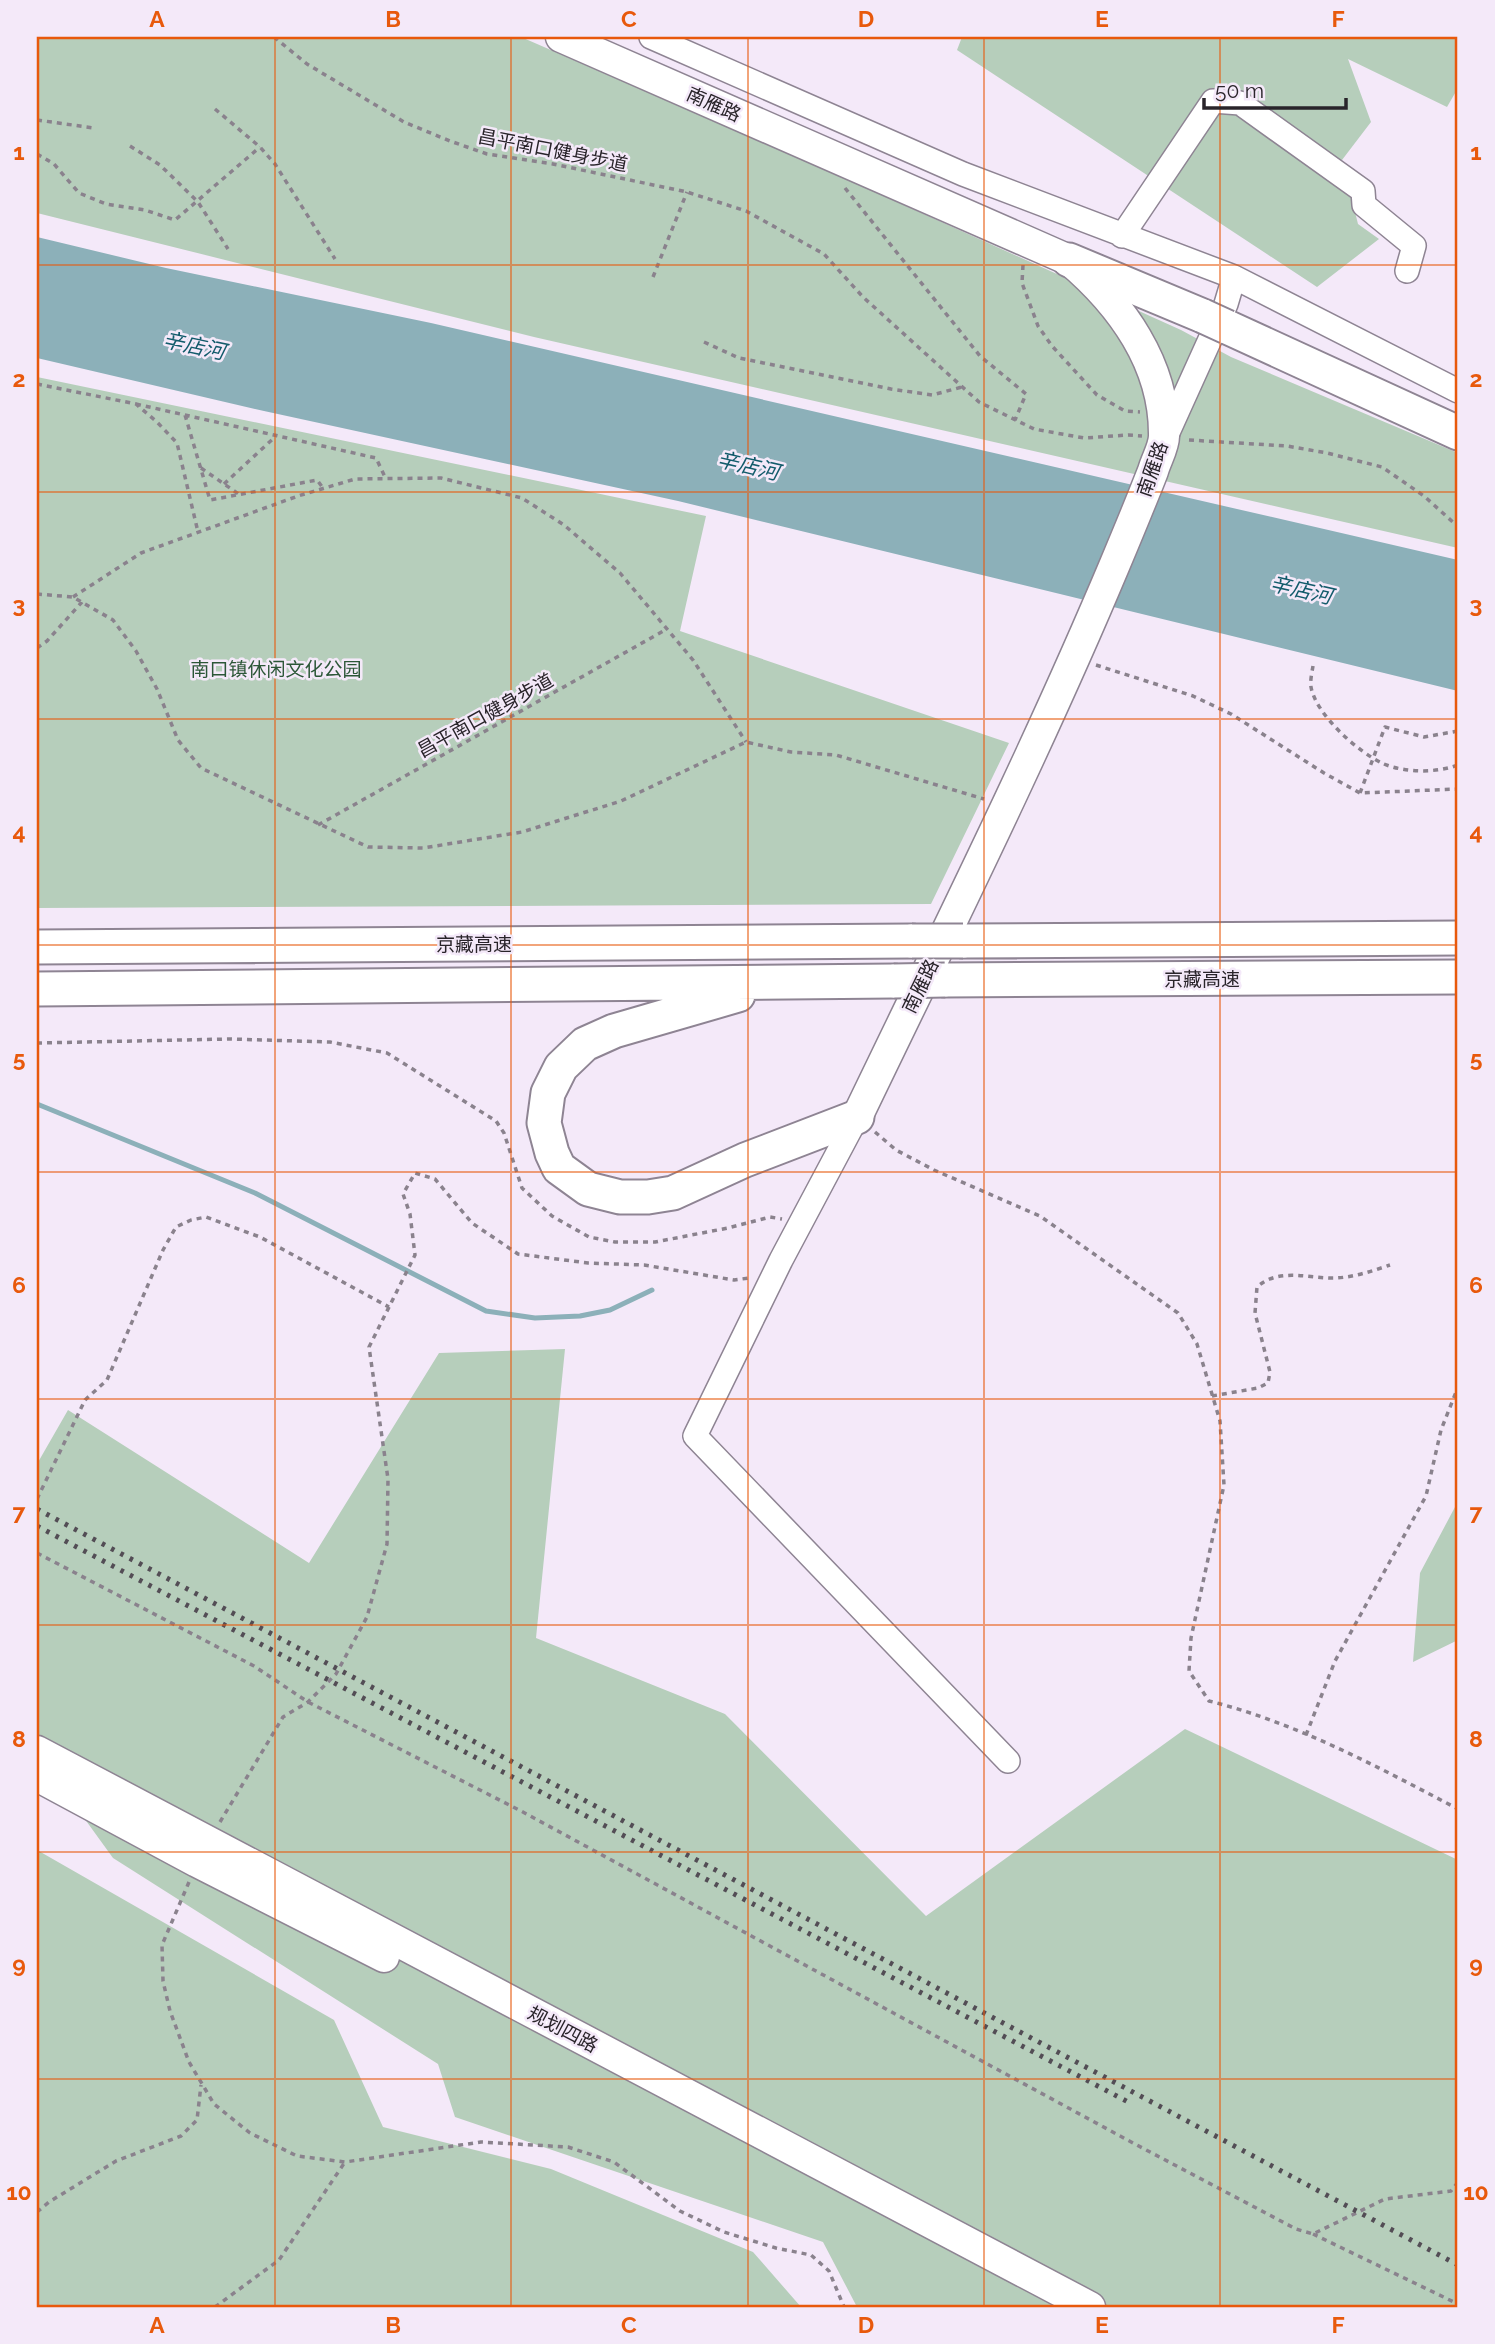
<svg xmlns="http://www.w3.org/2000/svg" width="1495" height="2344" viewBox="0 0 1495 2344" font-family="Raleway,'Noto Sans SC',sans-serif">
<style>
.green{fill:#b6cebb}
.water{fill:#8cb0b9}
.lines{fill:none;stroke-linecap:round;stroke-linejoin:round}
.stream{stroke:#8cb0b9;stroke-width:5}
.minor-casing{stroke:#8e8493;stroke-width:26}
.major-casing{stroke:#8e8493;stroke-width:33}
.highway-casing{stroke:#8e8493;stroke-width:37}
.path{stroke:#8a828d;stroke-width:3.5;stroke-dasharray:5 5;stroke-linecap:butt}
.minor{stroke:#fff;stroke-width:23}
.major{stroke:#fff;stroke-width:30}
.highway{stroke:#fff;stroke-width:33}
.rail{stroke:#534d55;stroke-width:5;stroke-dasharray:3.5 7;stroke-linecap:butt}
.highway-bridge-casing{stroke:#8e8493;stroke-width:37;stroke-linecap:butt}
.highway-bridge{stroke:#fff;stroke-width:33}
.grid{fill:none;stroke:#e8590c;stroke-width:2;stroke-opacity:0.55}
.labels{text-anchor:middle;stroke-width:5;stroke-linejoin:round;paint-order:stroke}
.street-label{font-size:19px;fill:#29242a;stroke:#f4e9f9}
.park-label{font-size:19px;fill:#2c5738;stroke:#f4e9f9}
.water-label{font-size:21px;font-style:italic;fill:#125b6b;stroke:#f4e9f9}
.neatline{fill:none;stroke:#e8590c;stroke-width:2.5}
.grid-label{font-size:23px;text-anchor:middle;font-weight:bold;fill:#e8590c}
</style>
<rect width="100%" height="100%" fill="#f4e9f9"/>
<path class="green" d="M37,37h484l303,132 357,161 50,27 227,96v95l-924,-211 -497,-124z
M962,37h496v51l-11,19 -99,-48 23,63 -29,38 16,64 21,15 -62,48 -360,-237z
M37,377l669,139 -26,115 329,112 -78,161 -894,4z
M565,1349l-29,289 189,76 201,202 259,-187 273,131v447h-601l-34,-65 -368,-125 -17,-53 -325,-206 -76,-105v-289l31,-54 241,153 130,-210z
M1458,1495v145l-45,22 7,-89 35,-66z
M37,1850l297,170 49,107 168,42 202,83 48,55h-764z"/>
<path class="water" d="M37,237l129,31 265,55 1027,237v131l-780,-190 -414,-90 -227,-53z"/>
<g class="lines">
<path class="stream" d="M37,1104l218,89 231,118 49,7 45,-2 30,-6 42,-20"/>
<defs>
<path id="minor" d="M651,37l312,137 271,103 224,114
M1122,236l91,-135 27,2 123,88 1,14 50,41 -7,25
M1165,439l61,-135 8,-27
M857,1117l-76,143 -86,176 313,325"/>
<path id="major" d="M561,37l508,223c52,44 96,104 95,176 0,11 -8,24 -11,35 -12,31 -25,62 -38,93 -79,188 -170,370 -258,553
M37,1751l1053,556
M37,1776l160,86 187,95"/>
<path id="highway" d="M1069,260l134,56
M1227,327l231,106
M963,941l495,-3
M37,947l875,-6
M945,980l513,-3
M37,989l857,-8
M738,995l-124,36 -29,13 -24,23 -13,26 -4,30 8,30 7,15 29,21 32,8h28l25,-4 72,-33 112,-43"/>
</defs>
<use href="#minor" class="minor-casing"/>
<use href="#major" class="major-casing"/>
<use href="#highway" class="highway-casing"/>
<path class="path" d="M274,37l33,27 97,58 46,19 37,13 66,10 134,28 59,19 78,43 39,43 116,105 55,27 50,9 44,-3 14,1
M215,109l45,38 15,17 60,95
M37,120l57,8
M130,146l30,19 38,37 30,47
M37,154l17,10 25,29 27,11 39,6 30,10 85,-73
M845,188l135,168 46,38 -11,26
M1023,265l-1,18 16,43 14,20 45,49 28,16 15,1
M653,277l34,-85
M704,342l35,16 152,31 41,6 30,-8
M37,384l99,20 21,18 20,21 21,89
M136,404l240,54 10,21
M185,415l25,85 107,-20 6,8
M1189,440l98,6 40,7 55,14 42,29 31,28
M201,468l39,27
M224,484l52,-48
M37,594l36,3 40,23 23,31 21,38 21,51 23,28 167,79 55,1 99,-16 99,-31 125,-59 45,10 45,3 148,44
M73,597l68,-44 157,-57 57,-17 86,-1 81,20 42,27 56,48 73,87 53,82
M37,648l10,-7 35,-39
M1096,665l97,31 38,18 93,59 36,20 98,-4
M1313,666c-1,6 -3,15 -2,21 5,28 48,66 73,77 22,9 52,9 74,1
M1360,793l25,-66 39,10 34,-6
M318,825l349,-196
M37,1043l193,-4 100,3 57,11 109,68 8,12 18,55 30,28 37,21 26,5h40l73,-14 42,-11 12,2
M875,1132l21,18 38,20 106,46 138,97 19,31 23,77 4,64 -33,153 -2,33 20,30c88,22 169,66 249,108
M1212,1396l46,-8 10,-5 2,-11 -15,-59 2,-26c22,-20 53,-8 79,-9 19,-1 36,-7 54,-13
M37,1499l48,-99 22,-20 56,-130 13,-23 15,-7 15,-3 54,20 129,70
M37,1553l217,113 54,36 213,109 612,332 163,86 17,5 72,-35 66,-8 7,-9
M1306,1735l29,-74 91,-165 15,-66 17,-43
M220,1822l63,-105 25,-15 28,-28 31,-57 20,-73 1,-65 -19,-132 46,-92 -5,-41 -7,-20 12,-21 20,6 37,44 46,31 70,9 56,2 90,15 15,-2
M189,1882l-27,63 1,36 7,30 19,51 25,42 36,29 47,23 48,6 136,-20 87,5 46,15 66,49 44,21 52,16 35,7 18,16 15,36
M37,2212l12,-10 67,-41 65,-25 16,-16 4,-35
M1313,2234l145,70
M215,2307l64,-47 66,-98"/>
<use href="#minor" class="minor"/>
<use href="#major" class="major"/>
<use href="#highway" class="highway"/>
<path class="rail" d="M37,1509l1421,756
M37,1526l1093,577"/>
<defs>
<path id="highway-bridge" d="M1203,316l24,11
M912,941h51
M894,981l51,-1"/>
</defs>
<use href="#highway-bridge" class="highway-bridge-casing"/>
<use href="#highway-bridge" class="highway-bridge"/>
</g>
<path class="grid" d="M275,37v2270M511,37v2270M748,37v2270M984,37v2270M1220,37v2270M37,265h1421M37,492h1421M37,719h1421M37,945h1421M37,1172h1421M37,1399h1421M37,1625h1421M37,1852h1421M37,2079h1421"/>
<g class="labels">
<g class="street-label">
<text transform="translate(714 104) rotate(24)" y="7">南雁路</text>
<text transform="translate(553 150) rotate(11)" y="7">昌平南口健身步道</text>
<text transform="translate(1152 469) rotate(-71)" y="7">南雁路</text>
<text transform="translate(485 715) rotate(-29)" y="7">昌平南口健身步道</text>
<text x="474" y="951">京藏高速</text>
<text x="1202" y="986">京藏高速</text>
<text transform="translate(920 986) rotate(-64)" y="7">南雁路</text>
<text transform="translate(563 2029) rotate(28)" y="7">规划四路</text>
</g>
<g class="park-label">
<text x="276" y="676">南口镇休闲文化公园</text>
</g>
<g class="water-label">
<text transform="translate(194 346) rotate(12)" y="7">辛店河</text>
<text transform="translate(748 466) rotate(13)" y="7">辛店河</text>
<text transform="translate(1301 590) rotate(13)" y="7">辛店河</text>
</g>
</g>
<rect width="1495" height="2344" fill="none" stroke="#f4e9f9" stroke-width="77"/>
<path d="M1204 98v10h142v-10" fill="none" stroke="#29242a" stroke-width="3.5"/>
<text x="1215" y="98" font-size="21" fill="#29242a" stroke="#f4e9f9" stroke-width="5" paint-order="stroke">50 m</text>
<rect x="38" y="38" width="1418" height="2268" class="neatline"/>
<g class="grid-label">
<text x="157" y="27">A</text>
<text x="393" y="27">B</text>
<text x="629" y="27">C</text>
<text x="866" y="27">D</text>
<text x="1102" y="27">E</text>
<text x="1338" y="27">F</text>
<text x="19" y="160">1</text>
<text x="1476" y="160">1</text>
<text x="19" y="387">2</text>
<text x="1476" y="387">2</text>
<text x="19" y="613">3</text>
<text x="1476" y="613">3</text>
<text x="19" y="840">4</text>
<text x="1476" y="840">4</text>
<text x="19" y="1067">5</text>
<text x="1476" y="1067">5</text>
<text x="19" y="1293">6</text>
<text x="1476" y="1293">6</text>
<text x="19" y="1520">7</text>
<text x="1476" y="1520">7</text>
<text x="19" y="1747">8</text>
<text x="1476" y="1747">8</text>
<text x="19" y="1973">9</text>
<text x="1476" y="1973">9</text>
<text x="19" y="2200">10</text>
<text x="1476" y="2200">10</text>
<text x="157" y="2333">A</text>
<text x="393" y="2333">B</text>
<text x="629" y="2333">C</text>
<text x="866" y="2333">D</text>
<text x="1102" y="2333">E</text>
<text x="1338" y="2333">F</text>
</g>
</svg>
